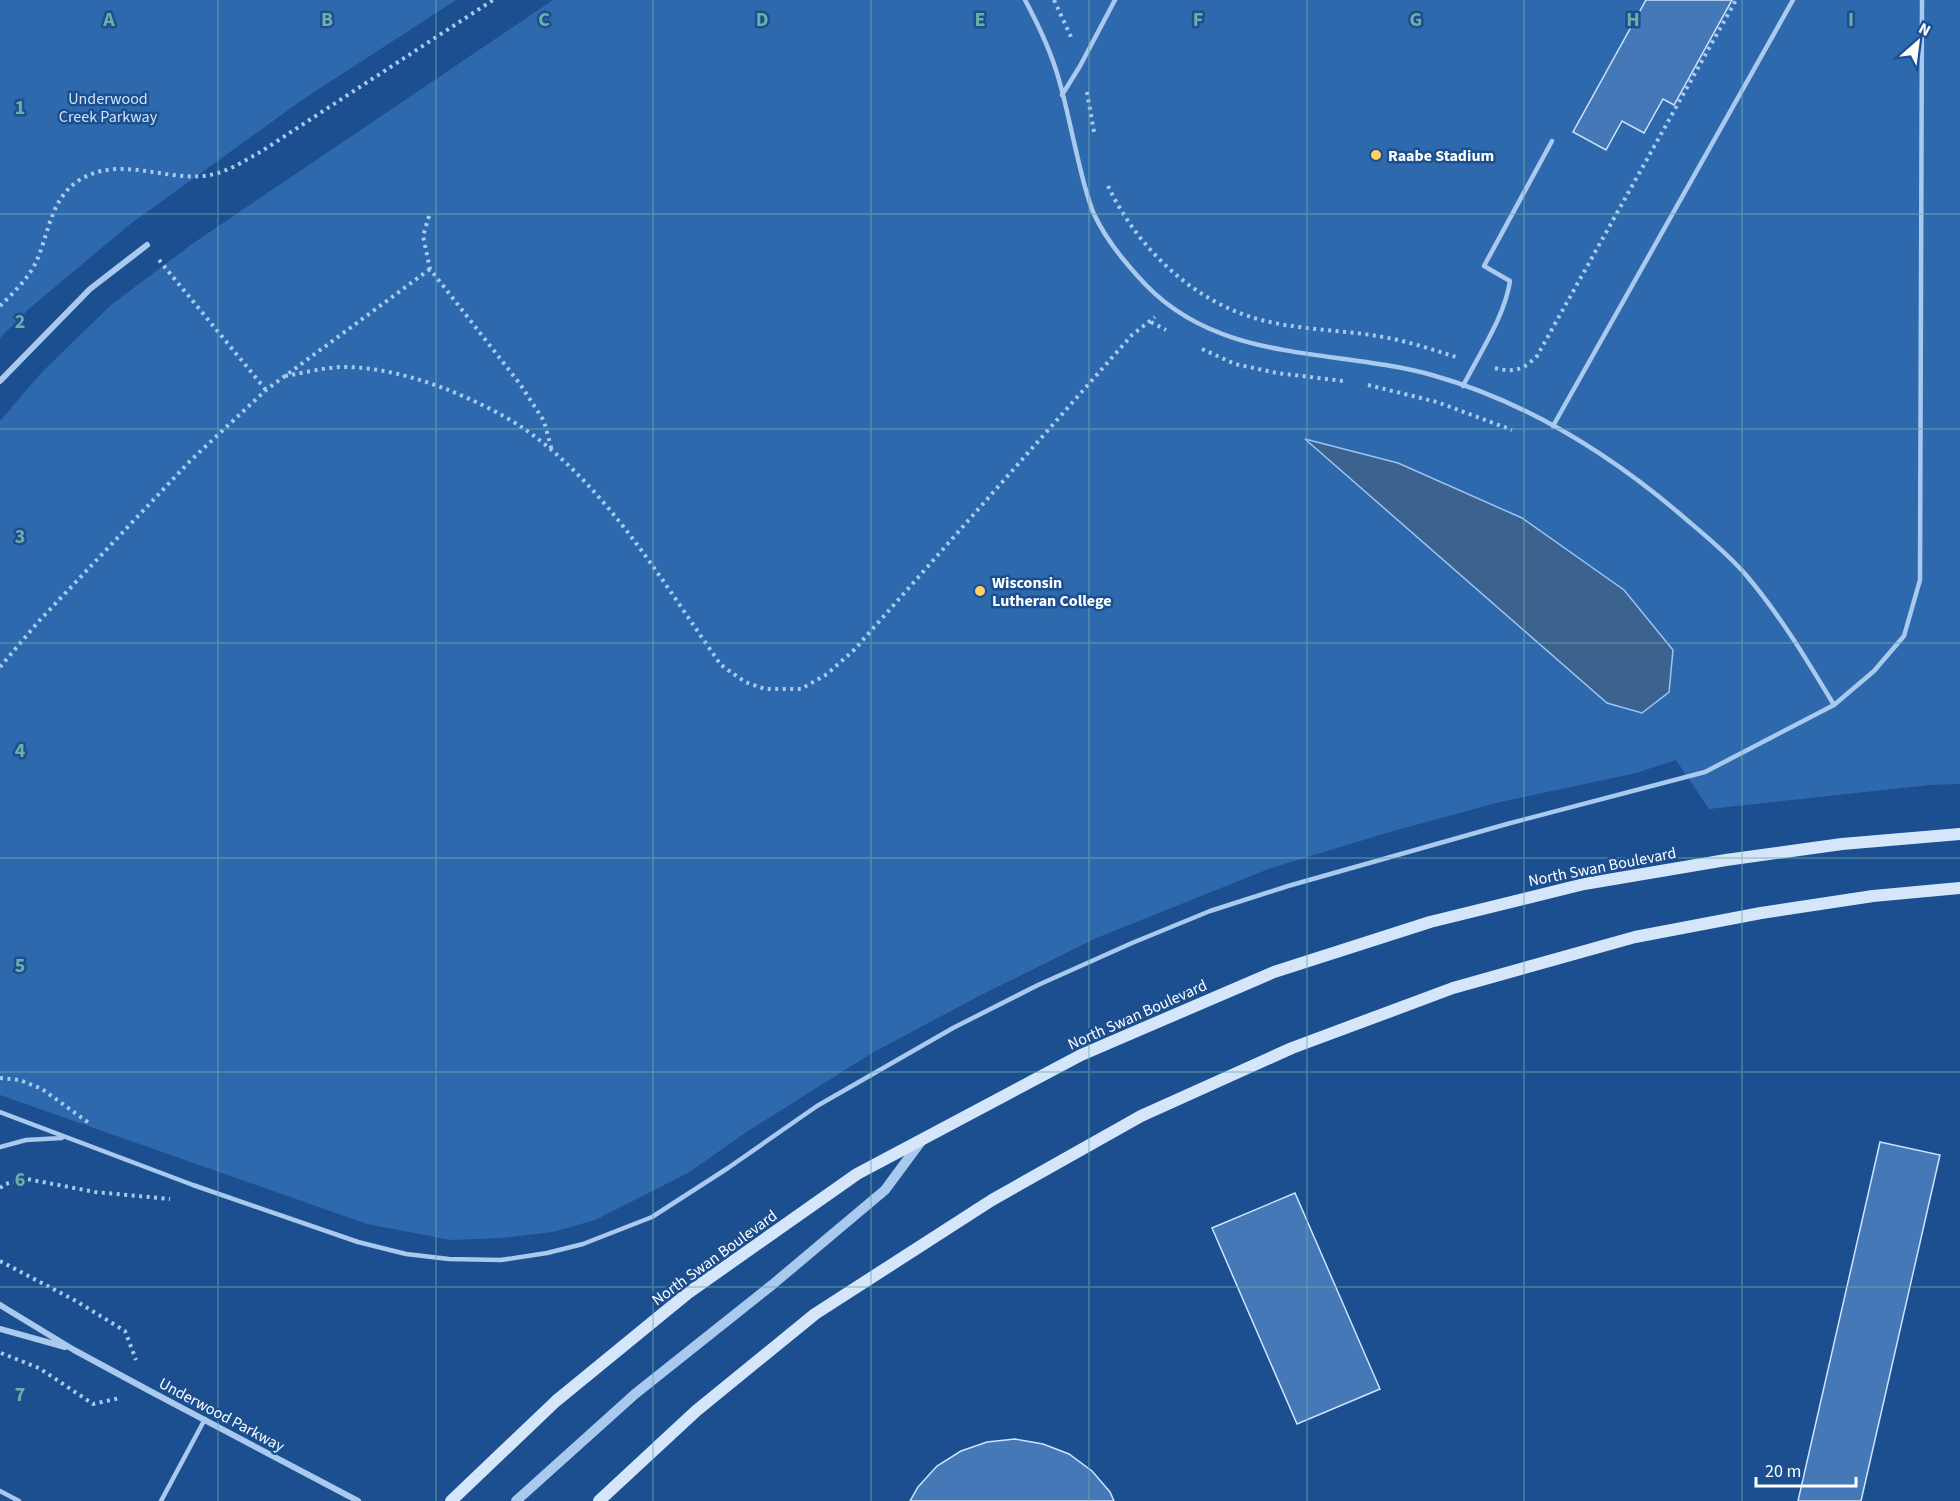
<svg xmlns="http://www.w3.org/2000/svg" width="1960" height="1501" viewBox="0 0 1960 1501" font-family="'Source Sans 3',sans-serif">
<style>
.green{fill:#2e69ad}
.water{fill:#3c6290;stroke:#9cc4f0;stroke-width:1.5}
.building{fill:#4478b7;stroke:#cfe3fa;stroke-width:1.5}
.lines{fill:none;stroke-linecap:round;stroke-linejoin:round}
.path{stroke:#a9c9ee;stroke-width:4;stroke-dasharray:3 4.5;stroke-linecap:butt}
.service{stroke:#a9c9ee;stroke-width:4.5}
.minor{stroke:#a9c9ee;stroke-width:6}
.tertiary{stroke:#a9c9ee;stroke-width:10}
.secondary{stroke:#d6e6fa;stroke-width:12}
.grid{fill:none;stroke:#6fada8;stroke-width:1.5;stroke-opacity:0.55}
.poi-dot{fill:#ffd166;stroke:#1b4f8f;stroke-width:2}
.labels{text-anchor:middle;stroke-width:5;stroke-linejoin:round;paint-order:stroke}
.park-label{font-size:16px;fill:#cfe3fa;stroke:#1b4f8f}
.poi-label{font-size:16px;font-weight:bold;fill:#fff;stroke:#1b4f8f;text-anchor:start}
.street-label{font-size:16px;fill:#fff;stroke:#1b4f8f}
.grid-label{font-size:20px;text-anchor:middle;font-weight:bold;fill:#6fada8;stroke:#1b4f8f;stroke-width:5;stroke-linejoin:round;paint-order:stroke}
</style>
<rect width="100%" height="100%" fill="#1b4f8f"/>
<path class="green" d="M0,0h456l-154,100 -173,125 -100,84 -29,29z
M553,0h1407v784l-30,1 -221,24 -33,-49 -40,13 -136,29 -110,30 -119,36 -177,71 -113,56 -109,58 -124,78 -60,42 -93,47 -42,12 -52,6 -50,2 -84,-16 -367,-129v-674l41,-48 70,-68 81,-61z"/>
<path class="water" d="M1305,439l93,24 124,55 102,72 49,60 -4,42 -27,21 -35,-10z"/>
<path class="building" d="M1646,0h86l-58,105 -11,-6 -19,34 -22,-12 -16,29 -33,-18z
M1880,1142l60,13 -79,346h-63z
M1295,1193l85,196 -83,35 -85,-196z
M1015,1439l28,5 26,10 23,17 18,21 4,9h-204l8,-14 19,-21 24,-15 26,-9z"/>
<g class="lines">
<path class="path" d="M1054,0l18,39
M1087,92l7,40
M1108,186c28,59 80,111 143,131 41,13 85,12 126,19 27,4 54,13 79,21
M429,216l-6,20 7,33 90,115 24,37 8,30
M159,260l107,130
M0,306c14,-14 29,-28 37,-46 12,-28 14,-61 41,-79 39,-26 84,-1 125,-5 22,-2 41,-15 59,-25l231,-151
M1151,322l15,8
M1202,349l33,15 42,9 66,8
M1495,368c19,5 28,2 42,-12l199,-356
M285,376c19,-3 40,-9 59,-9 34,0 70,10 102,22 25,10 55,24 77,39 84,58 140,155 198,237l24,17 20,7h36l26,-15 27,-24 278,-315 23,-18
M1368,385l69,17 75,28
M0,667l39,-46 152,-161 75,-70 164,-121
M0,1078l20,2 22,9 47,34
M0,1188l5,-4 22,-5 68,13 75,7
M0,1261l76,40 49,30 11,29
M1,1353l38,15 54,36 27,-6"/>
<path class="service" d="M1025,0c14,26 26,51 34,80 10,35 16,71 26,107 3,9 5,19 9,27 12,26 31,49 51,70 76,80 189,64 287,91 95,27 181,81 255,145 20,17 42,35 59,55 34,40 61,85 88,130
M1062,95l18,-29 35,-66
M1463,386c16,-32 42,-70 47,-105l-26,-15 68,-125
M1553,426l240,-426
M0,1112l193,73 165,57 48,12 43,5 52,1 46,-7 36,-9 69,-27 76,-49 89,-62 136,-78 85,-43 94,-42 78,-32 78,-25 219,-62 198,-52 129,-67 40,-34 30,-35 16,-56 2,-580
M0,1147l26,-7 36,-2
M0,1491l19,10
M161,1501l44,-82"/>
<path class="minor" d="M0,381l90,-92 57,-44
M0,1305l74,45 74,40 210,111
M0,1329l65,18"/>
<path class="tertiary" d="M516,1501l119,-107 137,-109 113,-95 37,-50"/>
<path class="secondary" d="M451,1501l105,-100 132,-108 169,-119 224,-119 193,-83 156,-50 154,-38 142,-24 116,-16 118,-10
M599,1501l97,-90 119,-97 177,-114 149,-84 151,-68 161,-60 182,-51 126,-24 112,-17 87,-8"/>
</g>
<path class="grid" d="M218,0v1501M436,0v1501M653,0v1501M871,0v1501M1089,0v1501M1307,0v1501M1524,0v1501M1742,0v1501M0,214h1960M0,429h1960M0,643h1960M0,858h1960M0,1072h1960M0,1287h1960"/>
<g class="poi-dot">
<circle cx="1376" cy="155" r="6"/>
<circle cx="980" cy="591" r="6"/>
</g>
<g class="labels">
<g class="park-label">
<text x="108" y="104">Underwood<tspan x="108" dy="18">Creek Parkway</tspan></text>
</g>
<g class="poi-label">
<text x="1388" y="161">Raabe Stadium</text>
<text x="992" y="588">Wisconsin<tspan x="992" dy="18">Lutheran College</tspan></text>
</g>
<g class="street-label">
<text transform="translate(1602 866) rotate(-11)" y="6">North Swan Boulevard</text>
<text transform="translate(1137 1014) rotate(-24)" y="6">North Swan Boulevard</text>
<text transform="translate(714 1257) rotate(-36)" y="6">North Swan Boulevard</text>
<text transform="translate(222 1414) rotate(28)" y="6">Underwood Parkway</text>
</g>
</g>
<g class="grid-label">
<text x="109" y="26">A</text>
<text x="327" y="26">B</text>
<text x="544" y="26">C</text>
<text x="762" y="26">D</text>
<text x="980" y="26">E</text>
<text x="1198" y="26">F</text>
<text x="1416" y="26">G</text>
<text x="1633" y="26">H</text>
<text x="1851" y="26">I</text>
<text x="20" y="114">1</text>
<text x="20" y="328">2</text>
<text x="20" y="543">3</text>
<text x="20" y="757">4</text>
<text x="20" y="972">5</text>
<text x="20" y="1186">6</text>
<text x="20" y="1401">7</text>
</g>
<g transform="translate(1918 42) rotate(28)" stroke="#1b4f8f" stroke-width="4.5" paint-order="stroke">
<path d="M0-4.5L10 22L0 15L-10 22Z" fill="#ffffff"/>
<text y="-9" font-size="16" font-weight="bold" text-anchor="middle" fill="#ffffff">N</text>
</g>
<path d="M1756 1477v9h100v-9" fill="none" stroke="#ffffff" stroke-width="3"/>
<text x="1765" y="1477" font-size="18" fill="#ffffff" stroke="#1b4f8f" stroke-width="4.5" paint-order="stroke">20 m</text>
</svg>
